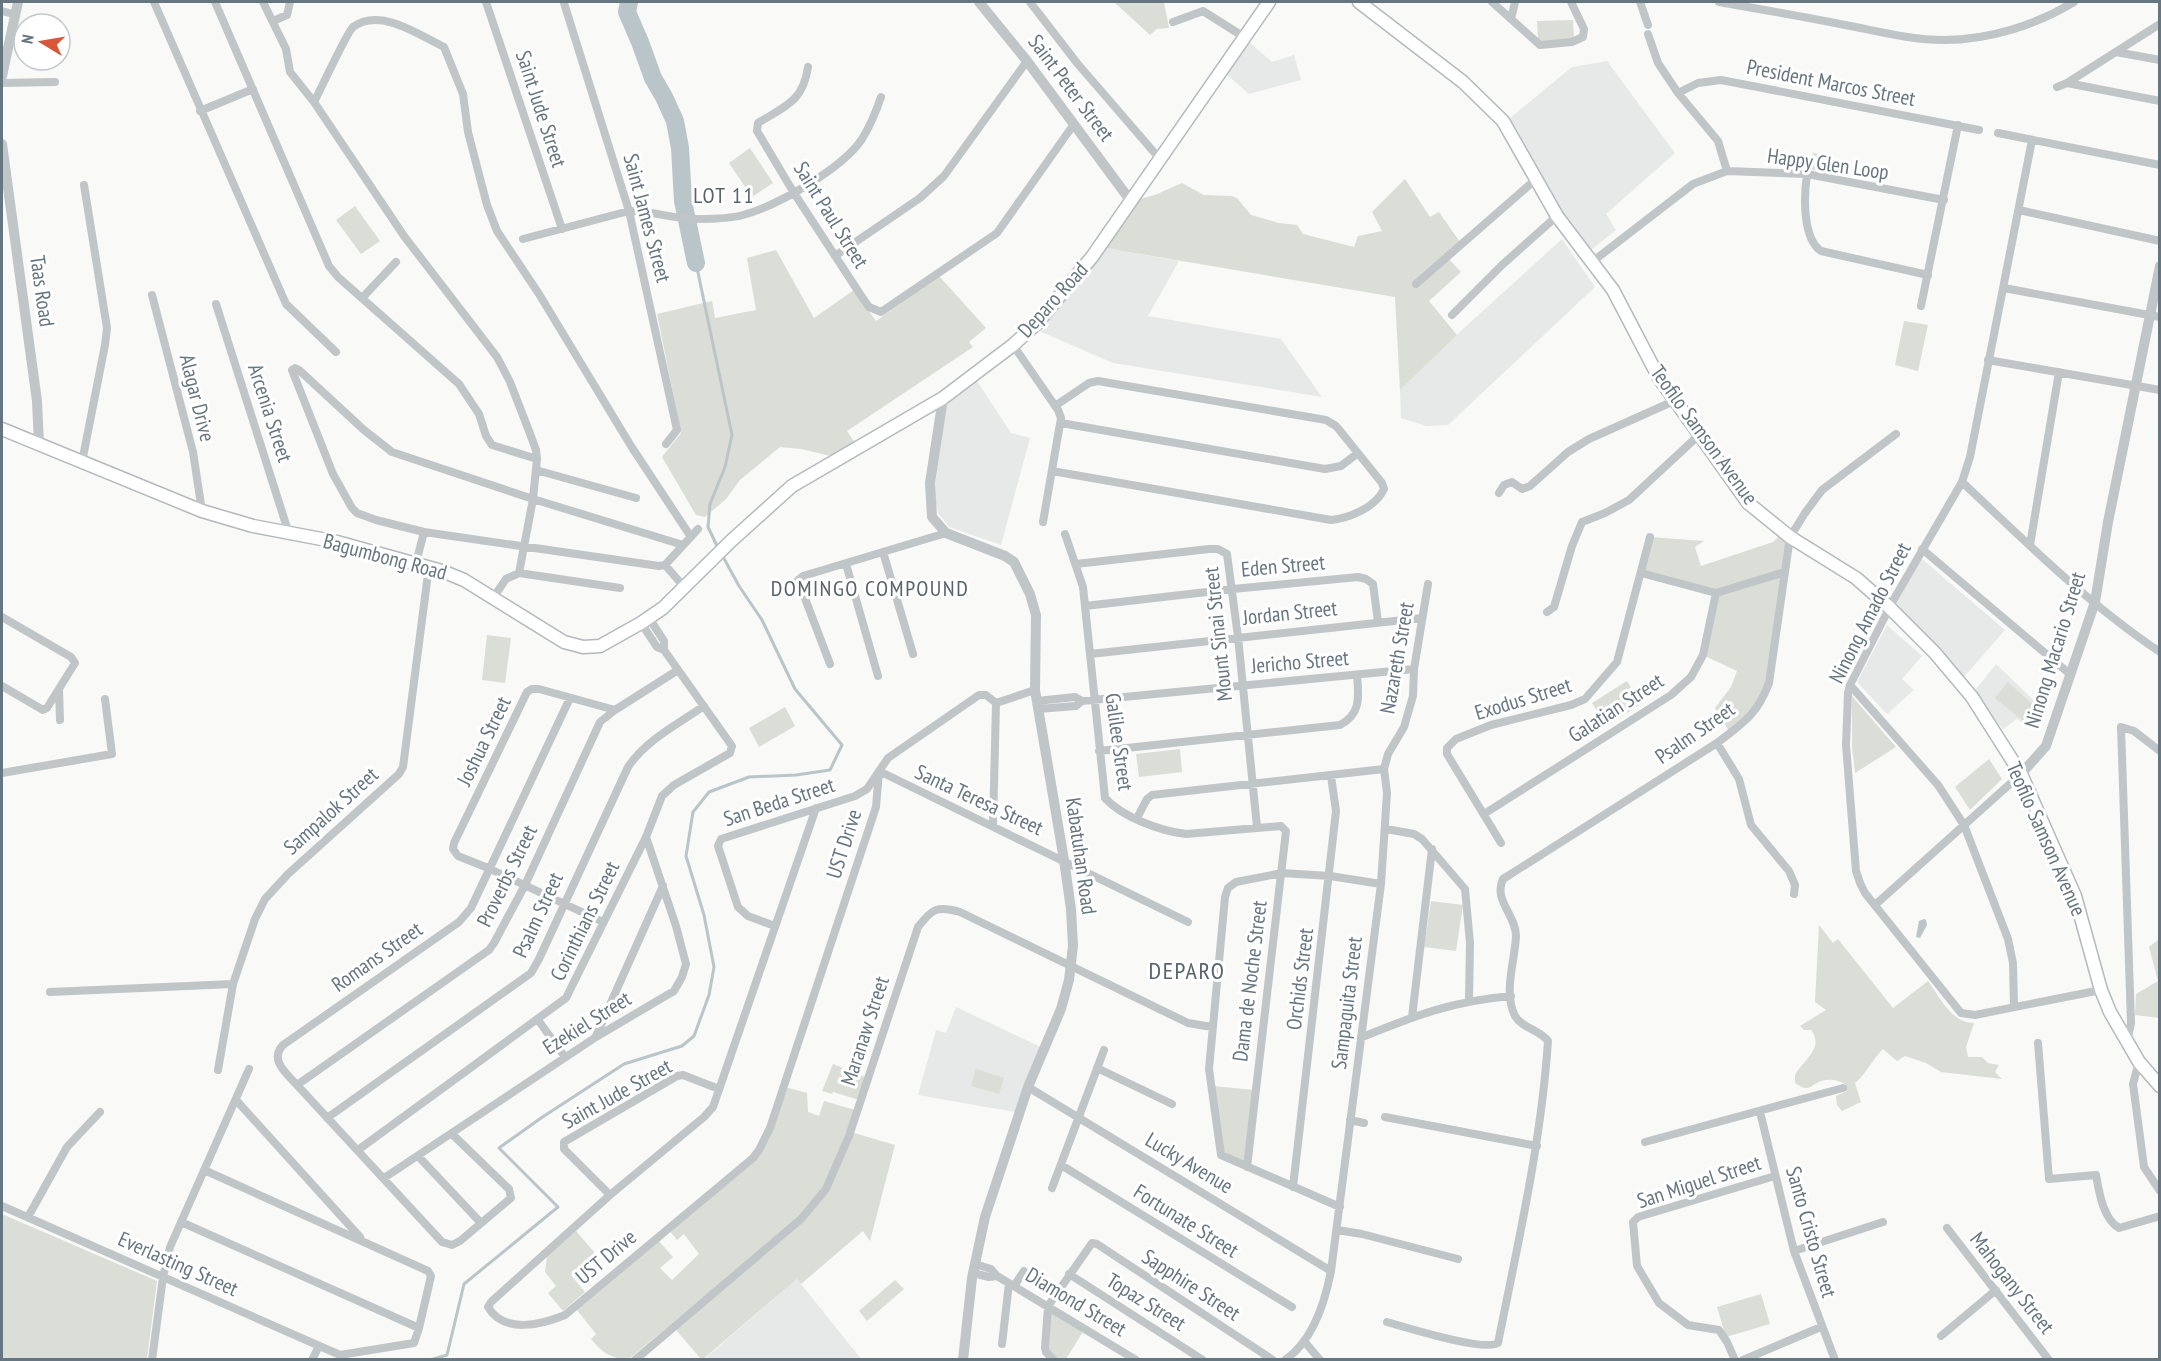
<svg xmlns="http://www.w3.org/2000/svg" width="2161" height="1361" viewBox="0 0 2161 1361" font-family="'PT Sans Narrow',sans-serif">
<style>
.built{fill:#e7e8e8}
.green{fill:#daded7}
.water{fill:#b9c5c9}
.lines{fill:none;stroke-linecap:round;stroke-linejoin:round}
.stream{stroke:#b9c5c9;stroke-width:3}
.river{stroke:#b9c5c9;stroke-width:18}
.secondary-casing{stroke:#b3b9bd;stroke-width:15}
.minor{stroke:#c0c5c8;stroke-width:8}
.tertiary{stroke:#c0c5c8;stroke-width:10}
.secondary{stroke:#fff;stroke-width:12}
.labels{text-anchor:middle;stroke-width:6;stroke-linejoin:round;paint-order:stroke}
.street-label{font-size:21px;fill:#667680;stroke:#fff}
.neighbourhood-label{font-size:22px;letter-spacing:1.5px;fill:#58646c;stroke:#fff}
.quarter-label{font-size:24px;letter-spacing:1.5px;fill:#58646c;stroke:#fff}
</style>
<rect width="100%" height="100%" fill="#f9f9f7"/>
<path class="built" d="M1249,42l23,20 22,-7 7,25 -52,14 -23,-20z
M1607,61l68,92 -69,61 10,16 -26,21 -28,-40 -52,-93 62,-51z
M1562,239l33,48 -147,138 -22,1 -25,-8 -1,-28 63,-61z
M1105,248l74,13 -31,55 133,23 41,58 -209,-34 -76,-33 50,-56z
M975,378l36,55 19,5 -29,107 -52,-18 -11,-14 -4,-17 11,-96z
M1922,559l83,71 -41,47 -73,-70z
M1887,625l35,31 -20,23 12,11 -27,24 -30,-32z
M1996,664l49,47 -15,17 -13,-9 -14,10 -30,-36z
M956,1007l85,40 -26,65 -97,-17 18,-65 10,3z
M797,1279l64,80 -158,1z"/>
<path class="green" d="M1114,2h50l5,26 -12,1 -7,6z
M1573,20l1,20 -36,1 -1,-20z
M750,148l23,35 -21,14 -23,-34z
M1813,153l10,2 -3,16 -11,-2z
M1405,179l25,38 9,-5 21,30 -15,13 16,17 -32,29 28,34 -57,55 -5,-93 -290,-49 35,-49 15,-4 27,-12 22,12 27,1 6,2 14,17 28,8 18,2 6,9 51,13 4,-11 24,-5 -10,-19z
M355,206l25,35 -19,13 -25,-34z
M776,250l38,68 40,-28 22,31 63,-45 47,52 -17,14 4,5 -126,84 10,15 -22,11 -34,-8 -21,-2 -40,33 -14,19 -21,18 -9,-2 -34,-58 19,-24 -24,-119 55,-13 3,17 41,-8 -9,-52z
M1904,321l24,4 -10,46 -23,-6z
M1783,532l7,5 -28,165 -32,31 -15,-25 16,-21 6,-16 -34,-16 13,-62 -75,-20 9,-36 54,4 -9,6 6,19 72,-24z
M487,635l24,3 -6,45 -23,-3z
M1627,681l14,23 -34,22 -15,-23z
M2008,682l31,28 -11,15 -33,-27z
M1852,696l44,51 -41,26 -3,-26z
M785,707l10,19 -36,21 -10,-19z
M1180,749l2,23 -43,5 -3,-23z
M1989,759l13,20 -32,31 -15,-23z
M1431,901l32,4 -7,46 -32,-4z
M1819,925l14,18 5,-4 55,69 35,-27c12,16 23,42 46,42l-8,24 2,10h14l6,6 11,2 -4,7 7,7 -61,-7 -15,-9 -21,-7 -8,5 -14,-12c-11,11 -17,25 -28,34l6,19 -19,9 -5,-6 -1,-9 11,-5 -2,-7c-6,-3 -12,-5 -19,-4 -16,2 -14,15 -31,3v-8c8,-15 30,-27 16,-45h-7l-4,-4 26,-16 -11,-8z
M2159,939l-1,13 2,1 -1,65 -24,-3 1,-21 22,-13 -9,-34z
M833,1064l32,13 -6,23 -26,-8 -1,2 -10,-3z
M976,1069l28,9 -5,16 -28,-8z
M1213,1086l41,4 -8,75 -24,-11z
M785,1087l22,6 1,19 11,4 5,-15 31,9 -16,47 -16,31 -25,30 -169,141c-19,0 -27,-7 -38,-20l5,-5 -19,-24 81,-70 15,17 -13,11 12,12 27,-26 -15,-20 -7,6 -8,-10 79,-65z
M851,1132l44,13 -25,96 -7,-10 -62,53 -4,-5 -94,80h-2l-25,-29 125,-111 25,-30z
M2,1214l155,67 -10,78h-145z
M576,1231l19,22 -24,22 14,17 -22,19 -15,-18 8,-7 -11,-14 2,-16z
M895,1280l9,9 -37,32 -8,-10z
M1761,1294l9,30 -44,13 -9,-30z
M1048,1308l36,22 -18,29h-12l-9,-11z"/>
<path class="water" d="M1924,919l2,1 1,5 -7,13 -4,-1 3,-16z"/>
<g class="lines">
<path class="stream" d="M696,263l36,172 -7,32 -15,37 -2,23 10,21
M430,1360l17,-5 17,-71 94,-77 -59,-59 42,-30 83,-54 58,-18 12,-10 15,-41 5,-28 -10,-52 -18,-59 7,-44 16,-20 40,-15 47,-2 34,-5 12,-25 -47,-56 -33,-69 -23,-34 -18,-33"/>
<path class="river" d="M629,2l-2,10 13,30 13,36 11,19 11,24 5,27 3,53 13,62"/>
<defs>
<path id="secondary" d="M1359,2l104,80 40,39 54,95 56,74 46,88 89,125 42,34 66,41 33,29 46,46 37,44 49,77 54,122 26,94 9,22 29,50 21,24
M2,429l200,82 51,15 84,16 105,29 22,9 100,62 19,5 17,-1 41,-23 22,-15 68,-67 61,-55 151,-88 70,-53 24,-22 55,-66 177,-255"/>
</defs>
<use href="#secondary" class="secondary-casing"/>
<path class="minor" d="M154,2l132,302 50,48
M215,2l114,264 9,11 121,107 20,30 7,22 6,9 45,14
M263,2l23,47 4,23 24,30 90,134 93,121 13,25 19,49 7,19 1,9 -4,40 -14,74
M486,2l76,227
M1030,2l47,61 82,95
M1492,2l48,43 32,-3 11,-5 1,-8 -13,-27
M1640,2l8,23
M1719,2c40,7 81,14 121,22 34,6 69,16 104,16 45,0 92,-15 130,-38
M564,3l65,208 48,219 -11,14
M2,11l14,4
M1511,19l4,-17
M273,21l14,-6 3,-13
M1173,22l30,-11 41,26
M1648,34l10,29 20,30 40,48 9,30
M2116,52l44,8
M808,67c-5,35 -23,39 -50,56l-1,8 37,62 66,101 9,13 12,5 116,-79 77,-109
M2,83l53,-1
M2067,83l93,18
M2057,87l10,-4 93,-59
M1678,93l20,-10 23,-3 258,50
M314,102c6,-11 33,-70 39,-75 27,-20 66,8 91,20l19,47 5,38 19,73 10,26 42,63 92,152 60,91
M200,111l53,-22
M1998,133l162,32
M2032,140l-62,317 -8,25 -68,117 -44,86 -2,8 -2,52 10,126 4,12 5,10 96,120 14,2 126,-25
M1807,174c-3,21 -5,64 14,77l107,24
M2019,210l141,31
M523,239l106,-28c24,0 45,8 68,8 15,0 32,0 46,-4 34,-9 100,-47 119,-76 8,-13 14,-27 19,-42
M835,256l85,-58 24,-22 83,-115
M1592,262l101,-78 34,-13 80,3 137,26
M1416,284l119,-104
M2004,288l156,29
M152,295l41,157 9,59
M362,298l34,-36
M216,304l73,230
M1921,306l37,-181
M1452,315l50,-50 55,-49
M1013,345l45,65 3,8 -18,104
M1988,360l172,30
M1061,423l264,46 16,-3 17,-13
M82,462l23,-117 2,-17 -23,-143
M536,470l100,28
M1052,471l279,49c19,-2 45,-13 53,-31l-2,-6 -41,-51 -5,-6 -10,-6 -228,-39 -9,2 -34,23
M1962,482c63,59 126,122 198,170
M1499,493l5,-8 8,-3 10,7 8,-3 38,-34 21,-13 85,-38
M1065,534l18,53 22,211c17,19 55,33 81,36l95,-8 5,5 -39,336
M683,545l-150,-46 -141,-47 -28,-22 -65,-60 -4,-2 -3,2 41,104 19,34 5,5 19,7 48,12 235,34 6,-1c11,-12 22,-24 33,-36
M2030,545l29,-173
M1922,549l149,126
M883,552l30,102
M416,563l8,-31
M846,564l32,112
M1076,564l133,-15h9l9,5 11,83 19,190
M665,565l20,23
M1641,573l75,20 69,-21
M493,598l13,-19 13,-6 101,15
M1085,606l148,-17 125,-12 8,2 7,5 5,38
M1547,612l7,-5 18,-61 10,-24 23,-9 24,-13 70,-65
M2,617l69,40 4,6 -28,45 -4,2 -41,-24
M649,618l15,23v9
M1090,654l332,-36
M830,664l-32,-84 5,-4 143,-43
M1850,685l88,100 26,40 44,114 5,24 1,44
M59,689l1,31
M1037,701l38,-4 7,4
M996,703l39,-13
M1038,709l38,-3 6,-5 332,-32
M1717,743l22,36 12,46 38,46 6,14 -1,9
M1099,751l241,-26c21,-11 19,-28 17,-50
M1384,769l4,-15 16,-27 9,-31 1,-27 14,-85
M879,771l309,151
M2,773l110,-19 -7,-55
M816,808l-103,299 -9,10 -94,78 -119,107 -3,5c16,27 53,18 77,8l188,-157 6,-8 11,-22 106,-321 3,-36
M1484,814l187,-119 20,-18 12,-22 13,-62
M1137,818l10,-19 5,-4 232,-26 3,24 -6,91 -50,387c-6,31 -18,70 -46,89
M993,826l3,-123
M1386,829l28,5 8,5 43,50 5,54 -1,57
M1501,843l-54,-89v-6l9,-9 35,-14 80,-20 14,-6 32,-37 33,-125
M1875,905l146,-131
M603,922l-115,-54 -30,-12 -5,-7 1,-6 73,-151 5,-3h7l76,21
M775,926l-27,-10 -10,-9 -20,-61 3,-7 134,-43 12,-7 21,-31 91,-63h7l10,8
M50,992l183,-8
M1412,1017l20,-168
M538,1020l27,37
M596,1036l67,-150
M1360,1038c54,-22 92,-37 151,-42
M2127,1042l4,-19 -10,-296 13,4 26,20
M2038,1043l11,136 47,-4c3,17 7,44 23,53l41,-12
M2139,1062l-6,22 11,83 16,24
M1097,1068l75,36
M218,1070l15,-86 22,-65 10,-20 23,-25 111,-100 4,-7 26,-201
M297,1085l192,-135 5,-7 31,-58 75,-163 15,-12 63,-40
M1028,1087l303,184
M236,1100l124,137
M1760,1112l34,139 41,109
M1385,1117l152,29
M327,1118l204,-145 8,-14 89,-192c18,-27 50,-43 76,-61
M1350,1120l14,3
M452,1134l57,55 2,9 -51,43 -8,4 -10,-3 -145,-157c-11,-12 -28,-25 -14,-40l176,-123 12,-14 99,-210
M1645,1142l198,-54
M358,1150l208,-152 80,-161 16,-41 12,-11 56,-32 2,-7 -68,-96 -7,-3 -16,-24
M418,1156l63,67
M1061,1165l231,142
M384,1178l212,-141 78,-46 8,-14 4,-13 -10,-38 -30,-89
M1293,1187l43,-376 -5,-35
M1052,1188l52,-138
M610,1195l-46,-46v-7l113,-66 6,-1 36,14
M2,1206l338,149 74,-12 5,-15 12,-52 -3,-5 -224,-101
M1340,1207l-119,-52 -12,-86 16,-172 3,-9 8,-6 46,-9 48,3 51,8
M28,1217l39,-70 33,-35
M181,1222l238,106
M1947,1228l102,132
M1337,1230l25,4 96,25
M1794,1251l89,-29
M975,1264l16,5 6,7 139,84
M973,1273l16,4 8,-1
M1069,1274l134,86
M1014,1286l10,-15
M1387,1322c18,5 97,30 111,21 20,-100 43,-199 50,-302 -8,-11 -26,-13 -33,-25 -12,-24 0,-55 1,-80 0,-21 -23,-36 -13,-57l214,-136c26,-20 40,-28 52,-60l21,-146 15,-24 17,-23 74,-56
M1941,1336l55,-46
M1304,1341l16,19
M1002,1344l7,-61
M152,1360l11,-83 7,-30 79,-178
M312,1360l7,-14
M635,1360l166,-141 25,-30 23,-53 69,-209c14,-18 19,-22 42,-15l228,111 24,4
M1054,1360l-8,-8 -1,-4 3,-42 44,-63 5,1 176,116
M1735,1360l-8,-18 -8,-12 -31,-5 -29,-22 -22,-37 -4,-44 5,-5 137,-41
M1743,1360l78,-33"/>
<path class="tertiary" d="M979,2l48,59 103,139
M2,76l16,-74
M2,144l35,257 2,43
M943,398l-13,85 2,34 14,16 59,23 9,6 16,32 6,21 -1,75 29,170 7,49 2,37 -4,34 -8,29 -33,78 -43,130 -13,61 -9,82
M2021,774l25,-28 49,-144 13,-80 52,-256"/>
<use href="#secondary" class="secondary"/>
</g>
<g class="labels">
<g class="street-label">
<text transform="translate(1831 83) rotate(11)" y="7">President Marcos Street</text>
<text transform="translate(1071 88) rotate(53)" y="7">Saint Peter Street</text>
<text transform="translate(541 109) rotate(72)" y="7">Saint Jude Street</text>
<text transform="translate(1828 164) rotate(8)" y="7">Happy Glen Loop</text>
<text transform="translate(831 215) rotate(58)" y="7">Saint Paul Street</text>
<text transform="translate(647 218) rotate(75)" y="7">Saint James Street</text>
<text transform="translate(42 291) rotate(82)" y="7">Taas Road</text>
<text transform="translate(1053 300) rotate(-48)" y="7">Deparo Road</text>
<text transform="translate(197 398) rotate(76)" y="7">Alagar Drive</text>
<text transform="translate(270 413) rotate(72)" y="7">Arcenia Street</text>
<text transform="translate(1704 435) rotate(54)" y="7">Teofilo Samson Avenue</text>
<text transform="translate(385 557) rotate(15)" y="7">Bagumbong Road</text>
<text transform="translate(1283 566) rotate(-5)" y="7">Eden Street</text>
<text transform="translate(1290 613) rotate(-6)" y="7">Jordan Street</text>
<text transform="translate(1870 613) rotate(-63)" y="7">Ninong Amado Street</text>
<text transform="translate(1218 634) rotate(-96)" y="7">Mount Sinai Street</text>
<text transform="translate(2055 650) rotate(-73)" y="7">Ninong Macario Street</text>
<text transform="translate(1397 658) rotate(-80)" y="7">Nazareth Street</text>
<text transform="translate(1300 662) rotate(-5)" y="7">Jericho Street</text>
<text transform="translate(1523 699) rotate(-17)" y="7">Exodus Street</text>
<text transform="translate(1616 708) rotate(-33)" y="7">Galatian Street</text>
<text transform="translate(1695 733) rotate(-35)" y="7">Psalm Street</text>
<text transform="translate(484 741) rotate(-64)" y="7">Joshua Street</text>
<text transform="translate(1119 742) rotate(82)" y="7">Galilee Street</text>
<text transform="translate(979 800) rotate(25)" y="7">Santa Teresa Street</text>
<text transform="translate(779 802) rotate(-18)" y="7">San Beda Street</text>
<text transform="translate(331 811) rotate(-42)" y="7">Sampalok Street</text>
<text transform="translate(2046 839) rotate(66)" y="7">Teofilo Samson Avenue</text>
<text transform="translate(844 844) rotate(-72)" y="7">UST Drive</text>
<text transform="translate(1081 856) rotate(82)" y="7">Kabatuhan Road</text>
<text transform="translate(507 876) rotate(-64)" y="7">Proverbs Street</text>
<text transform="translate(538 915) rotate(-65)" y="7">Psalm Street</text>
<text transform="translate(585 921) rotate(-64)" y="7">Corinthians Street</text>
<text transform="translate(377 957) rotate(-35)" y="7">Romans Street</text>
<text transform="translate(1300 979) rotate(-83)" y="7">Orchids Street</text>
<text transform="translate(1250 981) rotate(-83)" y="7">Dama de Noche Street</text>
<text transform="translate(1347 1003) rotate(-83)" y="7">Sampaguita Street</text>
<text transform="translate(587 1023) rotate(-32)" y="7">Ezekiel Street</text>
<text transform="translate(865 1031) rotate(-72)" y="7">Maranaw Street</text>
<text transform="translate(617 1094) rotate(-29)" y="7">Saint Jude Street</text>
<text transform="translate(1189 1163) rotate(31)" y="7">Lucky Avenue</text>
<text transform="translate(1699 1182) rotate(-18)" y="7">San Miguel Street</text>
<text transform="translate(1186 1221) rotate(32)" y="7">Fortunate Street</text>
<text transform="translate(1811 1232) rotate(74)" y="7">Santo Cristo Street</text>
<text transform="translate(606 1257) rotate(-40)" y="7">UST Drive</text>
<text transform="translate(178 1264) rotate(24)" y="7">Everlasting Street</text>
<text transform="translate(2012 1283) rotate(52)" y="7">Mahogany Street</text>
<text transform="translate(1191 1285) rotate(33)" y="7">Sapphire Street</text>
<text transform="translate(1076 1302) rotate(31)" y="7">Diamond Street</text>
<text transform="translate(1146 1302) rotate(32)" y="7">Topaz Street</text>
</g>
<g class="neighbourhood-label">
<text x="724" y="203">LOT 11</text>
<text x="870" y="596">DOMINGO COMPOUND</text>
</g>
<g class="quarter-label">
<text x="1187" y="979">DEPARO</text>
</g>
</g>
<rect width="2161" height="1361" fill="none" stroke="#667680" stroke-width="6"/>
<g transform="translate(42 42) rotate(281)"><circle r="28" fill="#ffffff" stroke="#c2c8cc" stroke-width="1.5"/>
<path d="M0-4.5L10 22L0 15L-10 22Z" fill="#d95737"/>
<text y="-9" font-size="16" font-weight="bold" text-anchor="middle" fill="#667680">N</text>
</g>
</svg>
